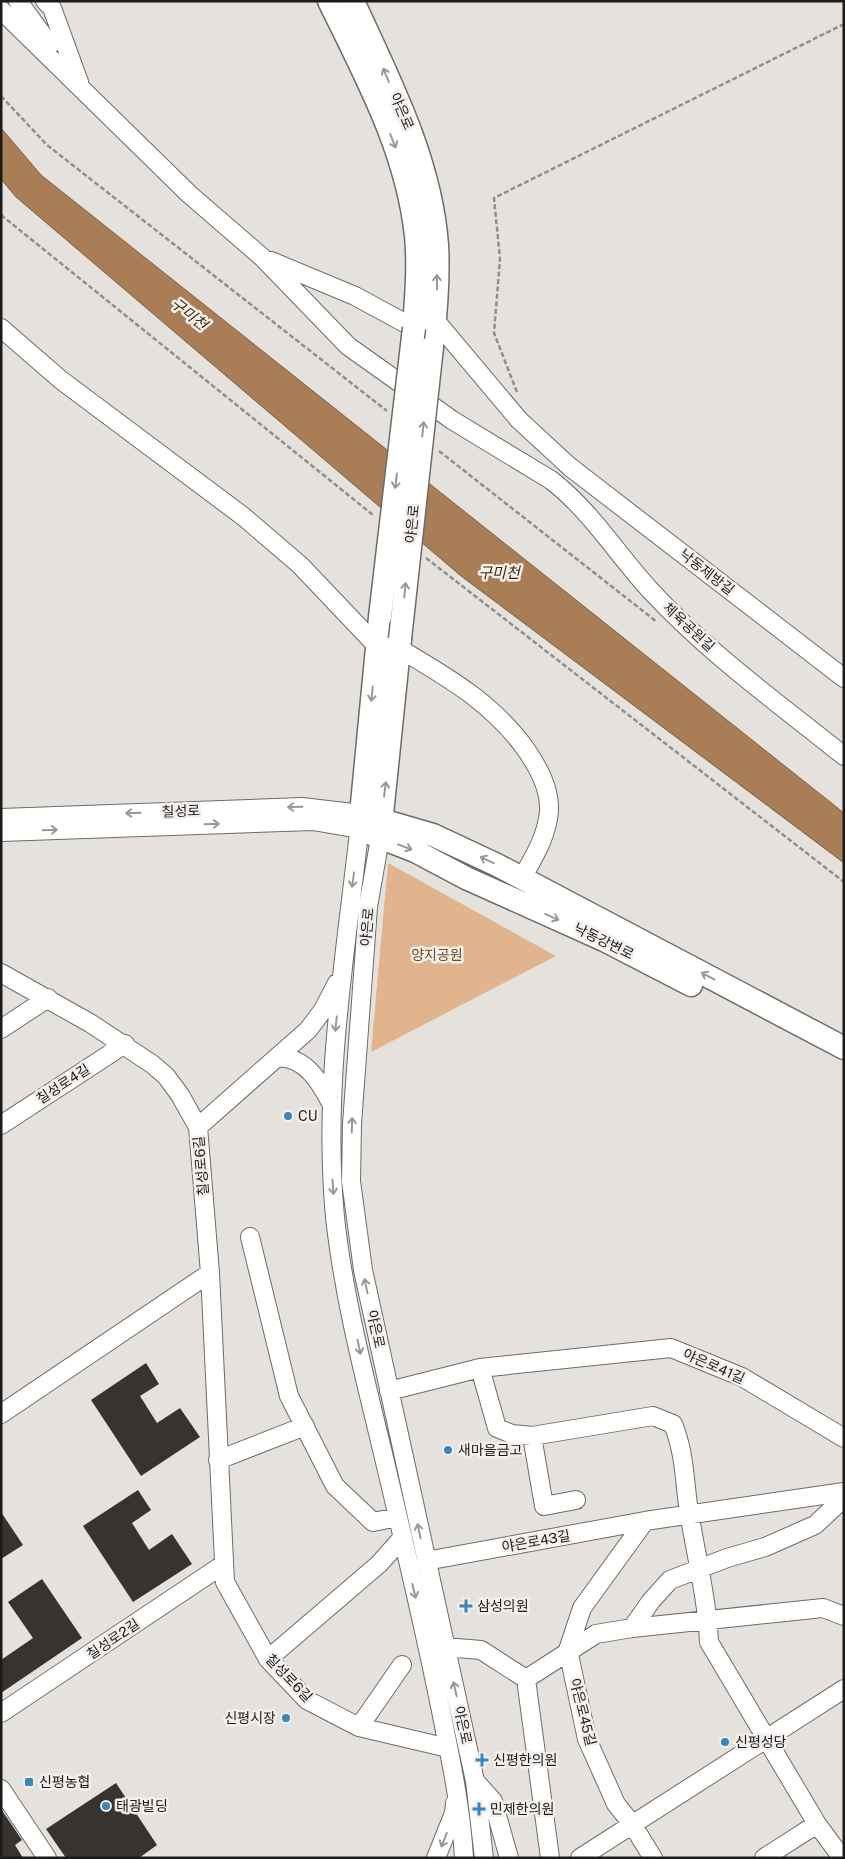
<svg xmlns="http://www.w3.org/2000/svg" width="845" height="1859" viewBox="0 0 845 1859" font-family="'Public Sans','Noto Sans KR',sans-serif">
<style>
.green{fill:#e2b48d}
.water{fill:#a97d56;stroke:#7f6044}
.building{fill:#363330}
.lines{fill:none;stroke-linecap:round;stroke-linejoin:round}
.minor-casing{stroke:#6e6b68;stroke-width:20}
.major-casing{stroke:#6e6b68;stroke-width:25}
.path{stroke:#918f8c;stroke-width:2.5;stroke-dasharray:5 2.5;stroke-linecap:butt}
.minor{stroke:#fff;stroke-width:18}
.major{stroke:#fff;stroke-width:22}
.major-bridge-casing{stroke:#6e6b68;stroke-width:25;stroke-linecap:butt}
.major-bridge{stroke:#fff;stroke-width:22}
.oneway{stroke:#999898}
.poi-dot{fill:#3b85b9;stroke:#f3efec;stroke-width:2}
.labels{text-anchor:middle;stroke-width:5;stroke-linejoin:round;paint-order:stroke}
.street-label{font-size:14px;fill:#1d1b1a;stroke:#f3efec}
.park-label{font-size:14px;fill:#77491c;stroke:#f3efec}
.poi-label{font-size:14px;fill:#1d1b1a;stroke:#f3efec;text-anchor:start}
.water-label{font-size:15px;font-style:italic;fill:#462706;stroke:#f3efec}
</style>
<rect width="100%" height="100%" fill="#e5e2de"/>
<path class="green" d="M388,863l168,93 -185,96z"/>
<path class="water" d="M1,128l40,47 803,638v50l-383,-287 -445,-379 -15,-18z"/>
<path class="building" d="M146,1363l13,21 -19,12 17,27 23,-15 20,29 -59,39 -50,-76z
M138,1490l13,20 -19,13 17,27 23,-16 20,30 -59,38 -50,-76z
M1,1512l22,33 -22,14z
M42,1579l40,59 -81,55v-33l32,-22 -25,-36z
M116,1783l41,62 -18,13h-73l-20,-29z
M1,1809l21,31 -7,5 8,13h-22z"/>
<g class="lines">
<defs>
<path id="minor" d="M18,1l32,44
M45,1l7,7 27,74
M1,10l188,184 74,64 85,88 104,74 99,60c40,31 66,74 99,110 58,63 128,113 194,166
M271,261l84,35 59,32
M435,320l84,100 51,47 274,211
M1,328l60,52 183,137 56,48 77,81
M400,649c49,29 94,55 127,102 12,18 23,38 22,60 -2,25 -15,46 -27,67
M1,818l301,-11 59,7c-14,134 -39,267 -26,403 8,75 27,150 45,224 21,88 42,176 60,265 10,50 21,100 24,152
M1,832l312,-11 46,8
M380,838l-12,69 -16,217 -1,57 12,89 112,511 9,77
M1,973l89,50 62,41 14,12 14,19 18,32 12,146 15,309 43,77 39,41 52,27 89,21
M1,1029l47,-31
M277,1057c28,0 42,23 54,46
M1,1125l124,-81
M198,1127l110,-97 15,-20 14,-27
M250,1237l39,159 46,90 38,36 25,-5
M480,1368l17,60 15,6 20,2 121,-20 20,8c13,32 11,61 17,94 7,41 17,82 19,124l108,182 25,34
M389,1391l91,-23 191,-20 71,29 102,61
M1,1414l209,-141
M532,1436l12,70 32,-6
M218,1460l87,-34
M426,1561l219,-40 199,-29
M632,1628l191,-20 21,8
M445,1647l36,3 45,29
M568,1650l19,89 29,65 16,20 21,34
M568,1650l14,-42 63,-87
M268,1659l111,-95 24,-27
M1,1713l223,-149
M359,1727l43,-62
M475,1781l18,20 16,57
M1,1789l46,69
M436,1858l18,-45 1,-10
M550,1858l-24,-179 70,-45 36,-6 19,-27 19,-21 57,-22 38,-11 50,-22 29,-27
M580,1858l264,-169
M764,1858l53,-34"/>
<path id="major" d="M329,1c37,76 78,150 87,235 3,31 0,62 -2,92
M353,1c35,77 78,158 84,244 2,35 -1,68 -5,102
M380,617l-19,197 72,21 64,30 347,183
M359,829l56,22 51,27 138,62 87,45
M380,834l20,-195"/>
</defs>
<use href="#minor" class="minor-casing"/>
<use href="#major" class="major-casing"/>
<path class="path" d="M1,96l46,49 340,266
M1,215l372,300
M517,392l-23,-59 6,-74 -6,-61 350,-174
M439,451l218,171
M426,558l418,324"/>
<use href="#minor" class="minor"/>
<use href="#major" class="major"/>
<defs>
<path id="major-bridge" d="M380,617l34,-289
M400,639l32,-292"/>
</defs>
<use href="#major-bridge" class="major-bridge-casing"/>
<use href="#major-bridge" class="major-bridge"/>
</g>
<defs><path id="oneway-shaft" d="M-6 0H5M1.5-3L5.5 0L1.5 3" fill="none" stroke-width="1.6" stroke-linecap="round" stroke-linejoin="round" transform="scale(1.25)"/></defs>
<g class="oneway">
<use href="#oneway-shaft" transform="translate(386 75) rotate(-113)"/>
<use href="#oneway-shaft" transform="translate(393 141) rotate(68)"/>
<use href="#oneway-shaft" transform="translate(437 282) rotate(-91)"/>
<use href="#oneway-shaft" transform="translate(423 429) rotate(-84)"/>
<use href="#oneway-shaft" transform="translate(396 481) rotate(97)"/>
<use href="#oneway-shaft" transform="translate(405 590) rotate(-84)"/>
<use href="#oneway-shaft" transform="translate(372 694) rotate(96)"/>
<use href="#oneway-shaft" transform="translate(385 789) rotate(-83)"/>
<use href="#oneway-shaft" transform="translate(295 807) rotate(179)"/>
<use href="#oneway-shaft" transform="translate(133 813) rotate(178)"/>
<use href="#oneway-shaft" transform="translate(212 824) rotate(-2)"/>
<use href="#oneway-shaft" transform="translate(50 830) rotate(-2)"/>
<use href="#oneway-shaft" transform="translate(405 847) rotate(21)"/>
<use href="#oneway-shaft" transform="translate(487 860) rotate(-155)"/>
<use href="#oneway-shaft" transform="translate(353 880) rotate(98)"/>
<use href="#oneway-shaft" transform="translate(552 917) rotate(24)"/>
<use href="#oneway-shaft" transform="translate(708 976) rotate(-152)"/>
<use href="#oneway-shaft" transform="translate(336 1024) rotate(96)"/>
<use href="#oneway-shaft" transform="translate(352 1125) rotate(-88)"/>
<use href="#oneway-shaft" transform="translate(333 1187) rotate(86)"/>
<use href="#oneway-shaft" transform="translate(366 1286) rotate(-102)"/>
<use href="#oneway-shaft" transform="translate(359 1347) rotate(78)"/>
<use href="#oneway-shaft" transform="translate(419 1531) rotate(-102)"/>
<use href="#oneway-shaft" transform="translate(414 1591) rotate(77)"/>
<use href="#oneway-shaft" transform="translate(455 1689) rotate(-103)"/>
<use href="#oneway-shaft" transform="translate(444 1840) rotate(112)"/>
</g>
<g class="poi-dot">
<circle cx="288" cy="1116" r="5"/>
<circle cx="448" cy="1450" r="5"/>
<path d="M463.5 1598.5h5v5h5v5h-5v5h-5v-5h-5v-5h5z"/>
<circle cx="286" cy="1718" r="5"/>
<circle cx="725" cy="1742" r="5"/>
<path d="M479.5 1752.5h5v5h5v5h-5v5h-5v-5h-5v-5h5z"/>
<rect x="24" y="1777" width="10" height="10" rx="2.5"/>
<circle cx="106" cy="1806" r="5"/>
<path d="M476.5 1801.5h5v5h5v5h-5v5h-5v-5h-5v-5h5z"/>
</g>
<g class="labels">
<g class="street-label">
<text transform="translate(402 111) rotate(67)" y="5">야은로</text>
<text transform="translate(412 524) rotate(-84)" y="5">야은로</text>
<text transform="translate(707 572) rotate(38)" y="5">낙동제방길</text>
<text transform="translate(689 627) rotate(43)" y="5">체육공원길</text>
<text transform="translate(181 811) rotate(-2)" y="5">칠성로</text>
<text transform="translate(367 927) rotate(-85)" y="5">야은로</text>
<text transform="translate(604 941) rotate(26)" y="5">낙동강변로</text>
<text transform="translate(63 1084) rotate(-33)" y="5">칠성로4길</text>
<text transform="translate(201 1166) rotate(-95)" y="5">칠성로6길</text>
<text transform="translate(376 1329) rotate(78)" y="5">야은로</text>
<text transform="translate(714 1366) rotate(24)" y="5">야은로41길</text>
<text transform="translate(536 1541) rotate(-10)" y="5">야은로43길</text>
<text transform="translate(113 1639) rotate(-34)" y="5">칠성로2길</text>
<text transform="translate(289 1678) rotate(46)" y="5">칠성로6길</text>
<text transform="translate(583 1712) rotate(76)" y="5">야은로45길</text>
<text transform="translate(463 1725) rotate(78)" y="5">야은로</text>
</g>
<g class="park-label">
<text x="437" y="960">양지공원</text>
</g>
<g class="poi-label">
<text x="298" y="1121">CU</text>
<text x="458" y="1455">새마을금고</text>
<text x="477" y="1611">삼성의원</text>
<text x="276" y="1723" text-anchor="end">신평시장</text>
<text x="735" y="1747">신평성당</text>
<text x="493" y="1765">신평한의원</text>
<text x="39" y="1787">신평농협</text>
<text x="116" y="1811">태광빌딩</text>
<text x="490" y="1814">민제한의원</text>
</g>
<g class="water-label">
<text transform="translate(189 314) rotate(38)" y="5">구미천</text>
<text x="499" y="578">구미천</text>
</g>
</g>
<rect width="845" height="1859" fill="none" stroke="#1d1b1a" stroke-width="5"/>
</svg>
